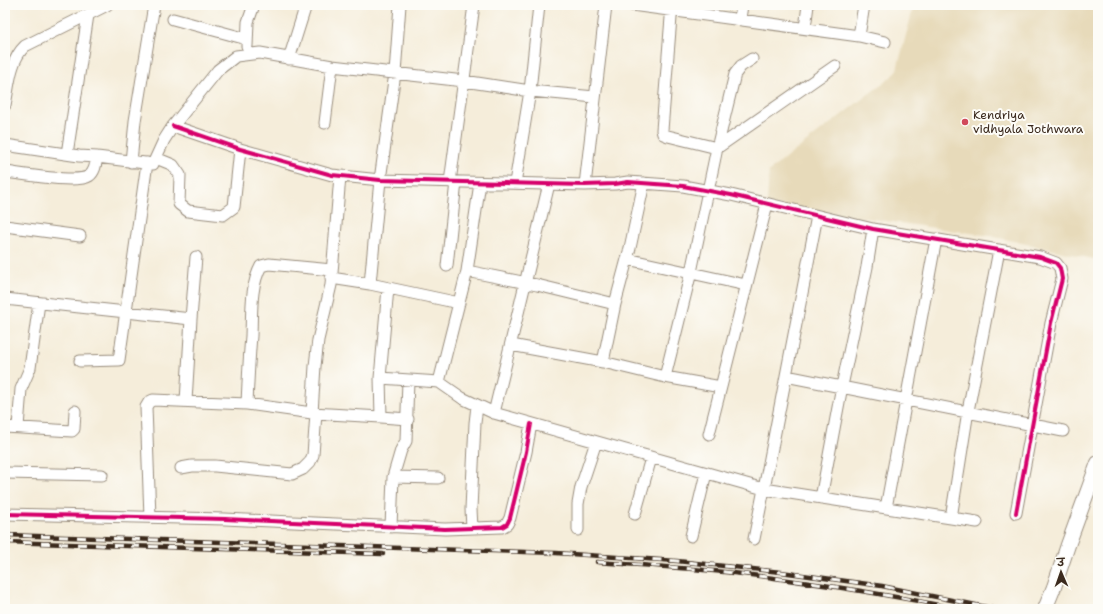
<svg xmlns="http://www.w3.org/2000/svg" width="1103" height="614" viewBox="0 0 1103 614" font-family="'Shantell Sans','Playpen Sans Deva',sans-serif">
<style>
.built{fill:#e7daba}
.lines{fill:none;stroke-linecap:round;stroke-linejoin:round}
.minor-casing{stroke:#988c7c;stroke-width:13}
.tertiary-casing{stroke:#988c7c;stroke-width:16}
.minor{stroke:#fff;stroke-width:11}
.tertiary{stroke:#fff;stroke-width:14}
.rail-casing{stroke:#3b2a1e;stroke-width:4.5}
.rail{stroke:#fdfcf7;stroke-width:3;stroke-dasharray:9;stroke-linecap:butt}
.cycleway-casing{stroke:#fdfcf7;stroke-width:6}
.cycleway{stroke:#d6006c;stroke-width:4}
.poi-dot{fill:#d1495b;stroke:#fdfcf7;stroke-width:1.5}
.labels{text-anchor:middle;stroke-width:4;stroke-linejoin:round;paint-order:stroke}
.poi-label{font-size:12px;fill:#3b2a1e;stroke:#fdfcf7;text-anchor:start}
</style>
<rect width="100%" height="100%" fill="#fdfcf7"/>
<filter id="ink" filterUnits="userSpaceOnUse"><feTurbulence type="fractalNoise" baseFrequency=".025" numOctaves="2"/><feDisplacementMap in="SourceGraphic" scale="8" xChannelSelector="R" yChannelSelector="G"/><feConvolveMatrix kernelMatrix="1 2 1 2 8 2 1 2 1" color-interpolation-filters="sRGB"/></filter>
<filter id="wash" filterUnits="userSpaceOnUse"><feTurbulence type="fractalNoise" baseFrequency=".012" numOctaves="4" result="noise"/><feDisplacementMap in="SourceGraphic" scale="16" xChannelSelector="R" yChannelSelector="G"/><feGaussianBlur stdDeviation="0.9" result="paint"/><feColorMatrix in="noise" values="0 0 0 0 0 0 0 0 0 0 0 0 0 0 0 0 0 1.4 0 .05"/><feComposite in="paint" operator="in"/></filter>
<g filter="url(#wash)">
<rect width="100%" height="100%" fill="#f5edda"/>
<path class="built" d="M914,5h184v255l-107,-24 -224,-32 2,-33 127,-98z"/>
</g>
<g filter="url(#ink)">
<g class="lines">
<defs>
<path id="minor" d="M400,5l-5,68 -15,107 -10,104 89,19
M539,5l-9,86 65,6
M632,5l227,31 26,6
M672,5l-10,125 1,4 5,2 49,12 118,-82
M173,19l74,20
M740,19l2,-14
M805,28l3,-23
M859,36l5,-31
M247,46l1,-24 6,-17
M289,59l17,-54
M5,105c4,-20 5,-45 20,-59l82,-41
M325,123l7,-57
M173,126l67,23 92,26 48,5 205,5 30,-1 13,-2 55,4 48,9 142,34 167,28 16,6 4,5 2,11 -11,44 -35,190
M5,145l74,11 18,1 56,7 11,-24 9,-14 45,-56 18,-14 24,-3 72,13 132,15 66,10 -15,92
M67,154l21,-139
M156,158l17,7 7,10 -1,29 9,7 35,4 11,-8 6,-58
M131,162l4,-41 19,-116
M5,172c17,2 72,12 84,4 6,-4 7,-13 8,-19
M450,182l24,-177
M480,183l-13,88 70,14 78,19 15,-56 14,-65
M585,185l21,-180
M5,226l75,10
M627,259l119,26
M447,266l9,-84
M467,271l-28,111 23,16 32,15 55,-229
M331,278l39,6
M388,288l-8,90 59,4
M5,299l186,20
M511,345l92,17 12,-58
M80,361l39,-1 28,-197
M603,362l62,15 56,10 46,-183
M786,376l277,55
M665,377l26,-105 26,-124 18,-74 6,-8 11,-7
M186,401l5,-82 5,-62
M247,404c1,-23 2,-45 4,-68 1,-23 -1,-50 10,-70l8,-2 63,6
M312,413l3,-47 3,-26 13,-55 9,-109
M494,413l270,76 53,-273
M381,417l27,2
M5,427l67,4 2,-2 1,-18
M18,427l3,-38 9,-21 9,-65
M709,434l12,-47
M181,468l11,-2h23l77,8 11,-5 7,-7 3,-7 3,-42
M5,473l97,2
M393,477l45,1
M821,498l21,-112 25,-119 6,-38
M886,508l50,-269
M5,514l220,5 220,10 57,-2 5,-3 3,-6 16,-66 5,-28
M635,514l16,-56
M150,517l-4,-110 3,-5 4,-2 94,4 65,9 69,4 -1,-39
M951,518l26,4
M391,527l2,-50 8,-27 5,-9 2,-61
M472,528l-1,-19 4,-86 2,-17
M578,530v-26l3,-17 15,-45
M691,536l15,-63
M754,539l10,-50 187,29 17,-107 31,-161"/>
<path id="tertiary" d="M1045,609l9,-22 14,-42 30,-82"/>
</defs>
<use href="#minor" class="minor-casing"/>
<use href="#tertiary" class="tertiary-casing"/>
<use href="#minor" class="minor"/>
<use href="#tertiary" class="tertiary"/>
<defs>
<path id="rail" d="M5,535l551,18 121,8 104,11 101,14 114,23
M5,542l378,12
M597,562c61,4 123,8 184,17 60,8 119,18 178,30"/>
</defs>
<use href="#rail" class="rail-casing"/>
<use href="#rail" class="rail"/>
<defs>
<path id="cycleway" d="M173,126l67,23 92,26 48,5 205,5 30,-1 13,-2 55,4 48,9 142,34 167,28 16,6 4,5 2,11 -11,44 -35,190
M5,514l220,5 220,10 57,-2 5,-3 3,-6 16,-66 5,-28"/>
</defs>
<use href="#cycleway" class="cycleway-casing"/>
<use href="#cycleway" class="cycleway"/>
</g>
</g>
<circle class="poi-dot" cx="965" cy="122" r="4"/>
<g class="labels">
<g class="poi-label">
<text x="973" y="119">Kendriya<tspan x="973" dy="14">vidhyala Jothwara</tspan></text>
</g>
</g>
<rect width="1103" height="614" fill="none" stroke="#fdfcf7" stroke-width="20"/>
<g transform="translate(1061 572) rotate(358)" stroke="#fdfcf7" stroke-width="3" paint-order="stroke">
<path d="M0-3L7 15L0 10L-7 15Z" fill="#3b2a1e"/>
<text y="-6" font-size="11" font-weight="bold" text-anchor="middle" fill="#3b2a1e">उ</text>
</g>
</svg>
